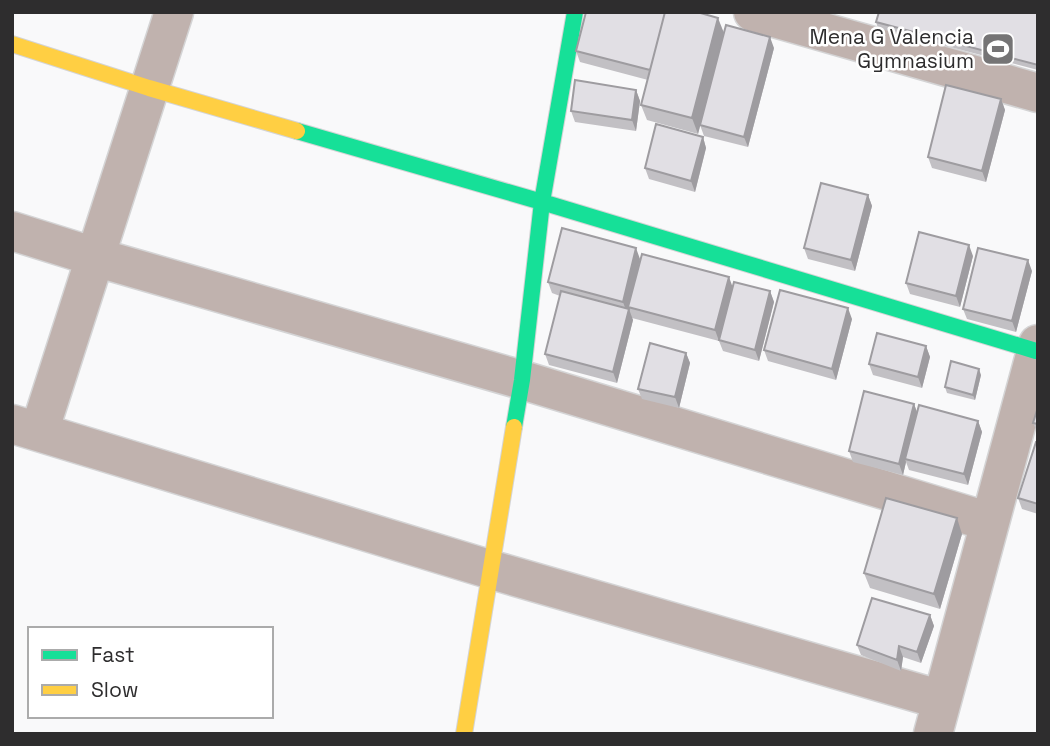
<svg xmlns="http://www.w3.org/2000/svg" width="1050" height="746" viewBox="0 0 1050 746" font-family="'Space Grotesk',sans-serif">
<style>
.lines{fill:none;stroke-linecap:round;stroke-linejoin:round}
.street-casing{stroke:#d4d4d5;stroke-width:41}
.fast-casing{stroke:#d4d4d5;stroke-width:18}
.slow-casing{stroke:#d4d4d5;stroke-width:18}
.street{stroke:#c0b2ae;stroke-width:38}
.fast{stroke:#16e098;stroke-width:16}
.slow{stroke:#ffcf43;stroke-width:16}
.wall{fill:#c2c0c4}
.shaded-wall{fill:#9e9ca0}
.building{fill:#e1dfe4;stroke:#9e9ca0;stroke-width:2}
.labels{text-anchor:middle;stroke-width:5;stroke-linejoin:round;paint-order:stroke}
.poi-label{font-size:21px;fill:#2e2d2e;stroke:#fff;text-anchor:end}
</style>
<rect width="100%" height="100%" fill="#f9f9fa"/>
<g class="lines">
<defs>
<path id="street" d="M753,12l285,81
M12,231l83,26 427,123 468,142
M12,424l480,146 450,130
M39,432l135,-420
M933,734l105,-390"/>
<path id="fast" d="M297,131l245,71 494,149
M514,427l8,-47 20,-178 33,-190"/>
<path id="slow" d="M12,44l137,44 148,43
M464,734l50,-307"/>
</defs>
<use href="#street" class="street-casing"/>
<use href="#fast" class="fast-casing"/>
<use href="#slow" class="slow-casing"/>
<use href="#street" class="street"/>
<use href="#fast" class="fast"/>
<use href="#slow" class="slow"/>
</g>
<path class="wall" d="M1038,12v58l-160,-42 -2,-6z
M724,33l-26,101 -51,-14 -6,-15 7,-25 -68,-18 -4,-11z
M774,48l-26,99 -44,-11 -4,-11z
M636,90l4,11 -4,30 -61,-9 -4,-11z
M1001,99l4,11 -19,72 -54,-14 -4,-11z
M703,137l3,11 -11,44 -46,-13 -4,-11z
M868,195l4,11 -17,65 -47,-12 -4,-11z
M973,256l-13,51 -50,-13 -4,-11z
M640,259l93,27 37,5 4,11 -15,59 -36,-10 -4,-10 -87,-23 1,2 -16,63 -68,-18 -4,-11 15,-58 -8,-3 -4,-11z
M1032,271l-16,61 -49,-13 -4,-10z
M852,319l-16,61 -68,-19 -4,-11z
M926,346l4,11 -8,31 -49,-13 -4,-11z
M686,353l4,10 -11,45 -37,-9 -4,-10z
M981,375l-6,25 -28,-7 -2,-6z
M914,404l3,8 61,9 4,11 -14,53 -59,-15 -3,-8 -3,13 -50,-13 -4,-11z
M1038,407v27l-5,-11z
M1038,442v72l-16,-5 -4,-11z
M962,534l-22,75 -70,-21 -6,-15z
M930,615l4,11 -13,37 -18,-6 -2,14 -40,-16 -4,-10z"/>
<path class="shaded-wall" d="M718,18l6,15 -26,101 -6,-16z
M770,37l4,11 -26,99 -4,-10z
M636,90l4,11 -4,30 -4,-11z
M1001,99l4,11 -19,72 -4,-11z
M703,137l3,11 -11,44 -4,-11z
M868,195l4,11 -17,65 -4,-11z
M969,245l4,11 -13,51 -4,-11z
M636,248l4,11 -13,54 -4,-11z
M1028,260l4,11 -16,61 -4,-11z
M729,277l4,11 -14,53 -4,-11z
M770,291l4,11 -15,59 -4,-11z
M848,308l4,11 -16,61 -4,-11z
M629,309l4,11 -16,63 -4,-11z
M926,346l4,11 -8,31 -4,-11z
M686,353l4,10 -11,45 -4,-11z
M979,369l2,6 -6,25 -2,-5z
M914,404l4,11 -13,44 1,3 -3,13 -4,-11z
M978,421l4,11 -14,53 -4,-11z
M957,518l5,16 -22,75 -6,-15z
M930,615l4,11 -13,37 -4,-11z
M899,646l4,11 -2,14 -4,-11z"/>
<path class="building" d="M586,12h79l-15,58 -74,-19z
M665,12h32l21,6 -26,100 -51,-13z
M879,12h159v53l-162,-43z
M726,25l44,12 -26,100 -44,-12z
M575,80l61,10 -4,30 -61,-9z
M946,85l55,14 -19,72 -54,-14z
M656,124l47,13 -12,44 -46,-13z
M821,183l47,12 -17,65 -47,-12z
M562,228l74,20 -13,54 -75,-20z
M919,232l50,13 -13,51 -50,-13z
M978,248l50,12 -16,61 -49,-12z
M642,254l87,23 -14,53 -87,-23z
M734,282l36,9 -15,59 -36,-10z
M780,290l68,18 -16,61 -68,-19z
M561,291l68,18 -16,63 -68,-18z
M877,333l49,13 -8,31 -49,-13z
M650,343l36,10 -11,44 -37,-8z
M951,361l28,8 -6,26 -28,-8z
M864,391l50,13 -15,60 -50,-13z
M919,405l59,16 -14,53 -59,-15z
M1038,407v17l-5,-1z
M1036,442h2v62l-20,-6z
M886,498l71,20 -23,76 -70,-21z
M872,598l58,17 -13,37 -18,-6 -2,14 -40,-15z"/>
<defs>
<symbol id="stadium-square" viewBox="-11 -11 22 22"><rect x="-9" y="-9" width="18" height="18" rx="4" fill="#757475" stroke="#fff"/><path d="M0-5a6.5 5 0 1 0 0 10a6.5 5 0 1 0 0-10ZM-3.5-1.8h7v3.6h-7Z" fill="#fff"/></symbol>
</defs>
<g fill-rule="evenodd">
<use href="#stadium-square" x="979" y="30" width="38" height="38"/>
</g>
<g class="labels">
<g class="poi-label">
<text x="974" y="44">Mena G Valencia<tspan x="974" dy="24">Gymnasium</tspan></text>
</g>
</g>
<rect width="1050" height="746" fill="none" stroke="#2e2d2e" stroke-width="28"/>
<rect x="28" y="627" width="245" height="91" fill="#ffffff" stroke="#ababab" stroke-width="2"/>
<rect x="42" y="650" width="35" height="10" fill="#16e098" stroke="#ababab" stroke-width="2"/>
<text x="91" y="662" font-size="21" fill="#2e2d2e">Fast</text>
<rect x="42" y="685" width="35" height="10" fill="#ffcf43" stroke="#ababab" stroke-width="2"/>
<text x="91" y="697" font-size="21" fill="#2e2d2e">Slow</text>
</svg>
